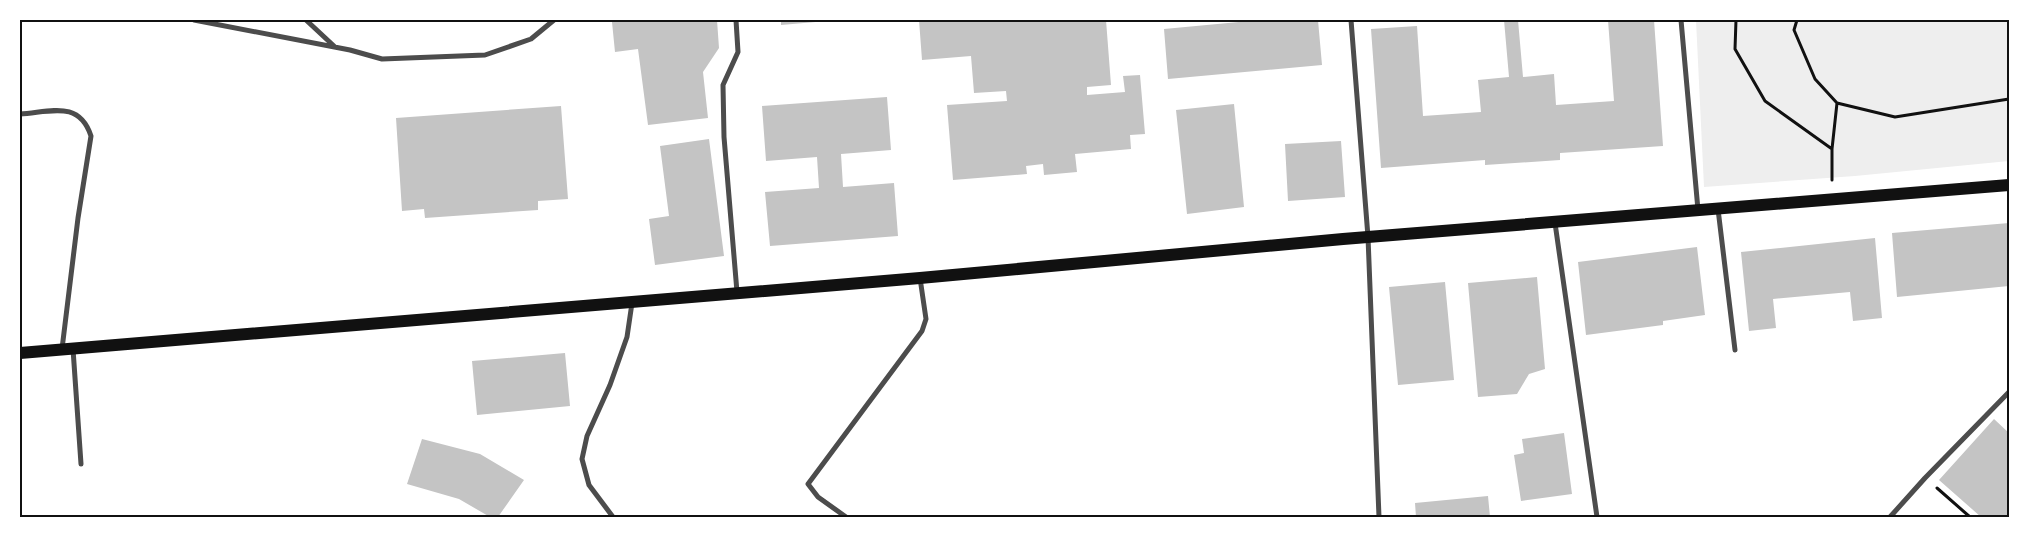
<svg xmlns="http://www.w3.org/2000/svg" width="2029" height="537" viewBox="0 0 2029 537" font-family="'Archivo Narrow',sans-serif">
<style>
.green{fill:#eee}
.building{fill:#c4c4c4}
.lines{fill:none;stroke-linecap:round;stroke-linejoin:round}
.path{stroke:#111;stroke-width:3}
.minor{stroke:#4c4c4c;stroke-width:5}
.primary{stroke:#111;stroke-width:12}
.neatline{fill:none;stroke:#111;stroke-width:2}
</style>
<rect width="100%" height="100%" fill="#fff"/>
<path class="green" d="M1696,20h313v141l-154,15 -151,11z"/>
<path class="building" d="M617,20h100l2,28 -16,24 5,46 -60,7 -10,-76 -23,3 -3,-30z
M781,20h46v1l-46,4z
M919,20h187l5,65 -24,2v8l38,-3 -2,-16 17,-1 5,59 -15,1 1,14 -56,5 2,18 -33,3 -1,-11 -17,2 1,8 -74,6 -6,-75 60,-4 -1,-10 -32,2 -3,-37 -49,4z
M1260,20h58l4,45 -154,14 -4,-50z
M1504,20h14l5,57 31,-3 2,31 58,-4 -6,-81h46l9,126 -103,7v7l-75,5v-5l-104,8 -10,-139 46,-3 6,90 58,-4 -3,-32 31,-3z
M887,97l4,53 -50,4 2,33 51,-4 4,53 -128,10 -5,-54 54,-4 -2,-31 -51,4 -4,-55z
M1234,104l10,103 -57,7 -11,-104z
M561,106l7,93 -30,2v9l-113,8 -1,-9 -22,2 -6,-93z
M709,139l15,117 -69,9 -6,-46 20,-3 -9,-70z
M1341,141l4,56 -57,4 -3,-57z
M2009,223v63l-112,11 -5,-64z
M1875,238l7,80 -29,3 -3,-29 -77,7 3,29 -27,3 -8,-79z
M1697,247l8,68 -42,6v4l-77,10 -8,-73z
M1537,277l8,92 -16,5 -12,20 -39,3 -10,-114z
M1445,282l9,98 -56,5 -9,-98z
M565,353l5,53 -93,9 -5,-54z
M1994,419l15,14v84h-28l-42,-37z
M1564,433l8,61 -51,7 -7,-46 10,-2 -2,-14z
M422,439l58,15 44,26 -26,37h-8l-31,-18 -52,-15z
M1488,496l2,21h-74l-1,-14z"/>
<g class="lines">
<path class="path" d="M1736,20l-1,29 30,52 67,48
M1797,20l-3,10 21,49 22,24 58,14 114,-18
M1832,180v-31l5,-46
M1937,488l33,29"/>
<path class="minor" d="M194,20l156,30 32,9 103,-4 46,-16 23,-19
M306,20l29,27
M736,20l2,32 -15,33 1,52 13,155
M1351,20l17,217 11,280
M1681,20l17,190
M20,114c31,-2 59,-14 71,22l-13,82 -16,131
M1718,209l17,141
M1555,223l42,294
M73,349l8,115
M613,517l-24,-32 -7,-26 5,-23 23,-51 17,-48 5,-34
M846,517l-28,-20 -10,-13 114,-153 4,-12 -6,-41
M1890,517l35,-39 84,-86"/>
<path class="primary" d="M20,353l900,-75 423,-39 666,-54"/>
</g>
<rect width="2029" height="537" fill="none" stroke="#ffffff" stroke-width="42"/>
<rect x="21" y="21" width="1987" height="495" class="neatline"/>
</svg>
